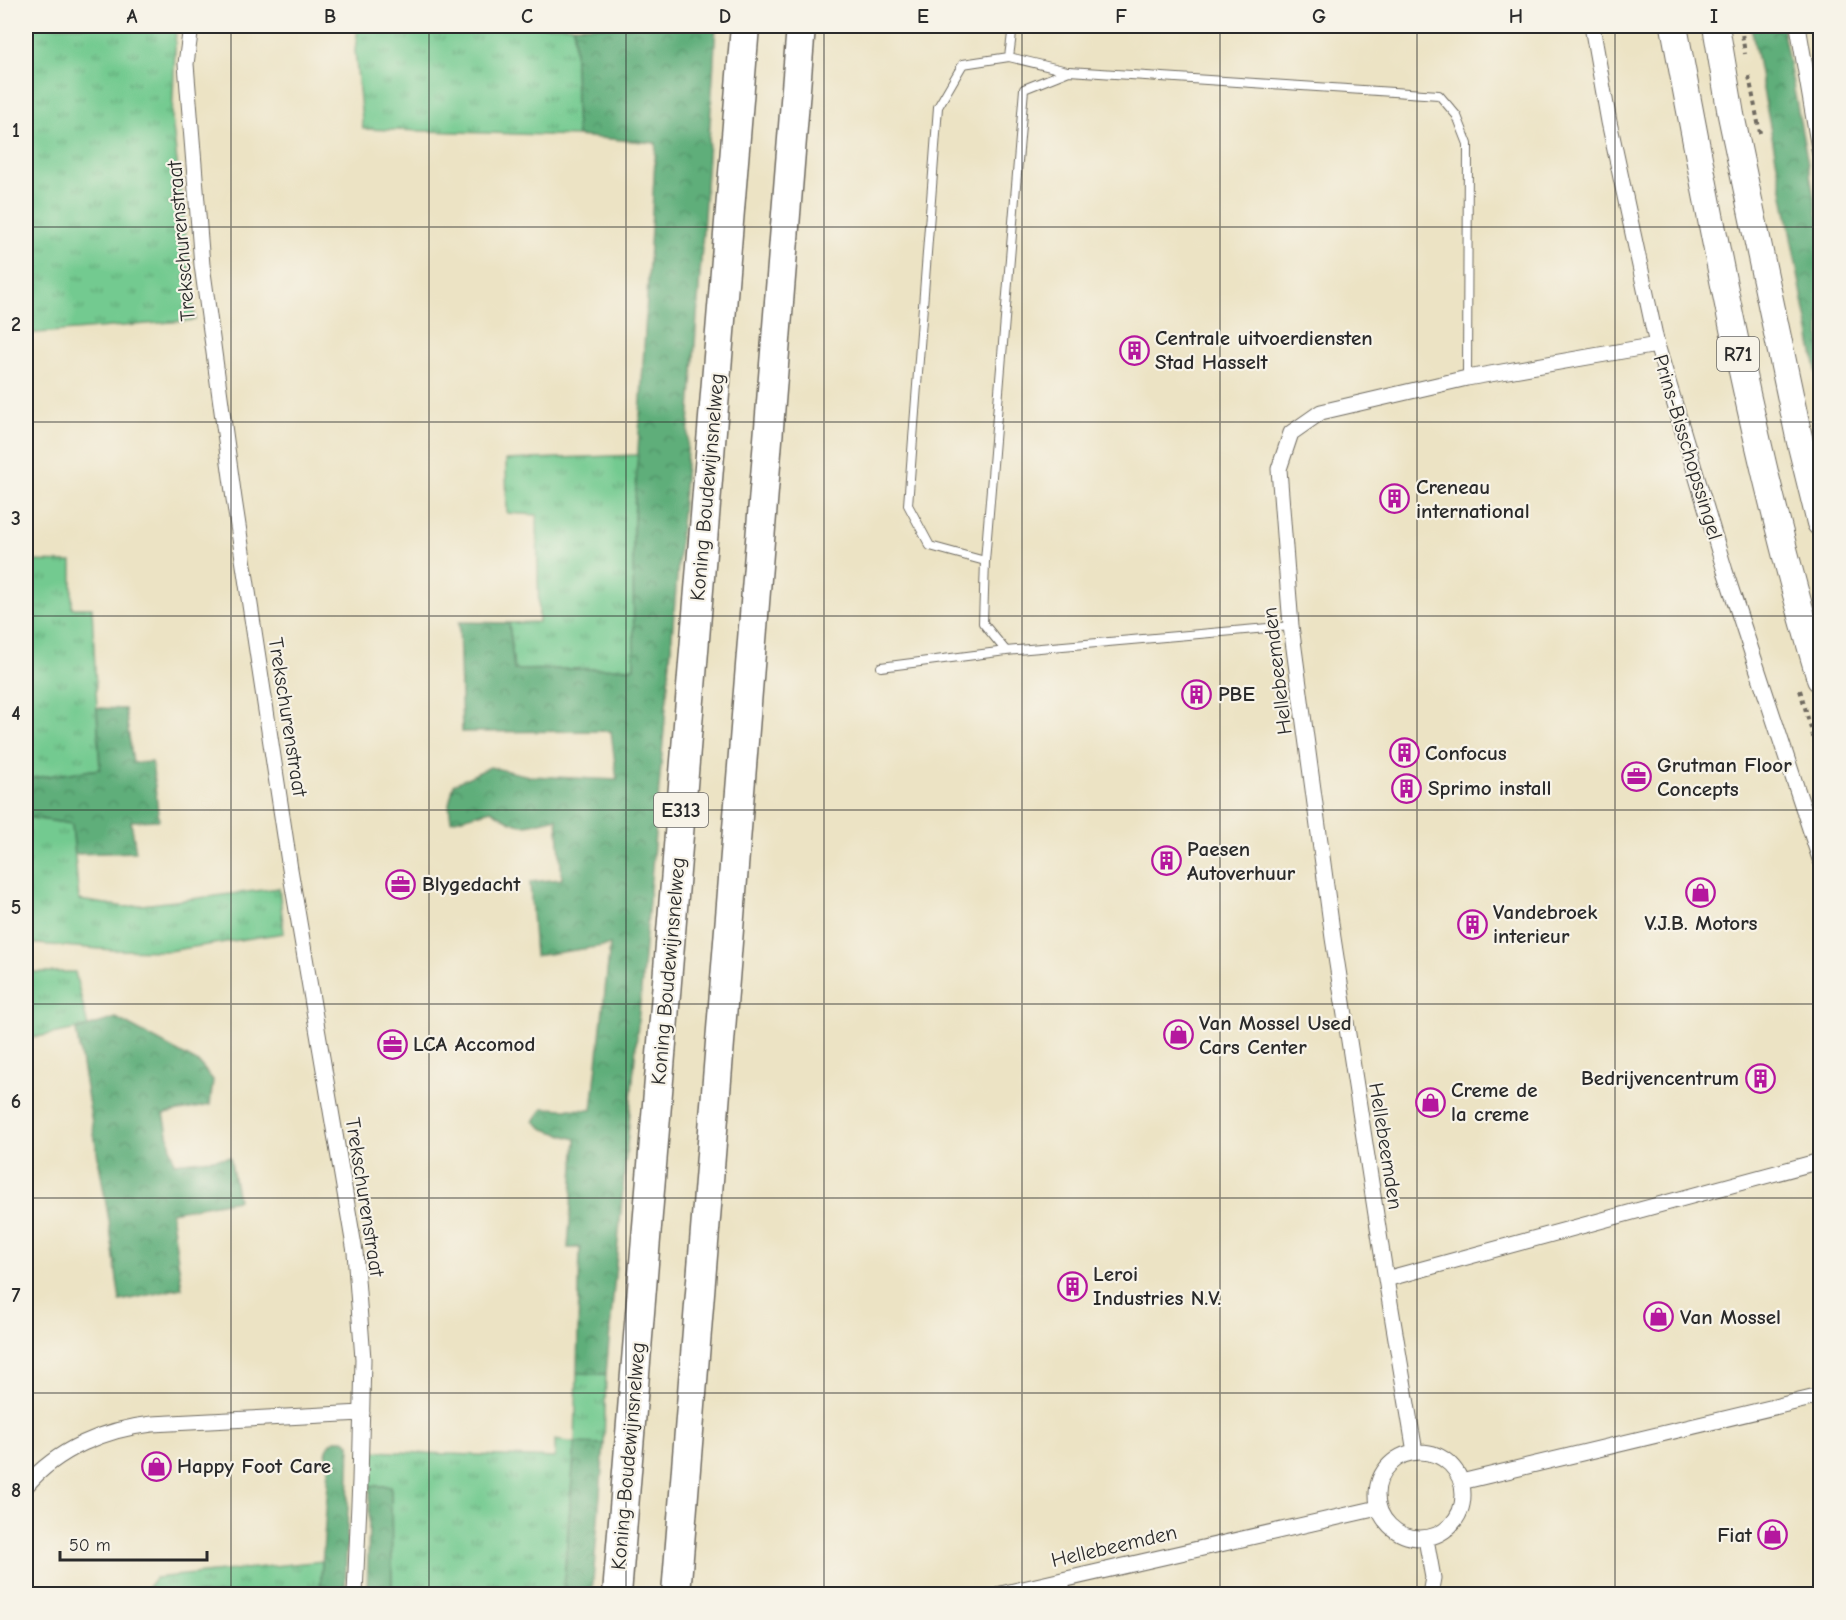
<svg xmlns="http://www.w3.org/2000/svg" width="1846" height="1620" viewBox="0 0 1846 1620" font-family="'Comic Neue',sans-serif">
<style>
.grass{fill:url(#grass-tufts);stroke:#4f7a5e;stroke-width:1.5}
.forest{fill:url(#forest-crowns);stroke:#446c52;stroke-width:1.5}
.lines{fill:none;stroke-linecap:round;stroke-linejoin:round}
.service-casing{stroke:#6f6b61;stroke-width:10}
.minor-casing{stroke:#6f6b61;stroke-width:17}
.trunk-casing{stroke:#6f6b61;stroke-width:28}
.motorway-casing{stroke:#6f6b61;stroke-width:31}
.path{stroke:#6f6b61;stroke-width:4;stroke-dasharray:4.5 4.5;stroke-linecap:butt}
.service{stroke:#fff;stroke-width:8}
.minor{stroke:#fff;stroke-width:15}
.trunk{stroke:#fff;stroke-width:26}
.motorway{stroke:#fff;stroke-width:28}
.grid{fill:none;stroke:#2b2b2b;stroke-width:1.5;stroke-opacity:0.55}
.labels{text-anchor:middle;stroke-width:4.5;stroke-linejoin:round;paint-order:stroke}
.shield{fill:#f7f3e8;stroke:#686764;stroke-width:1.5}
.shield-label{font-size:20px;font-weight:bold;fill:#2b2b2b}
.street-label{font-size:21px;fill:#2b2b2b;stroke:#f7f3e8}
.poi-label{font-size:21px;font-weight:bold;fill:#2b2b2b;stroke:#f7f3e8;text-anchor:start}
.neatline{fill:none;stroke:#2b2b2b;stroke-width:2}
.grid-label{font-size:20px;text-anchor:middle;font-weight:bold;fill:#2b2b2b}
</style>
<defs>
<pattern id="grass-tufts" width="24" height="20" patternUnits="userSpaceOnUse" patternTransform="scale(1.5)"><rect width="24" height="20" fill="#73ca90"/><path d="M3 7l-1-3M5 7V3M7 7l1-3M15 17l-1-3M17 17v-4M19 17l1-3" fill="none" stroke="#5fa476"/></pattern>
<pattern id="forest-crowns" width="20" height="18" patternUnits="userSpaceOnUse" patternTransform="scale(1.5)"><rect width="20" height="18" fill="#5eae7a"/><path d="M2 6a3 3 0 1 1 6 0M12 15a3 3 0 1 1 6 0" fill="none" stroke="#4e8e64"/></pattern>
</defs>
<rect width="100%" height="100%" fill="#f7f3e8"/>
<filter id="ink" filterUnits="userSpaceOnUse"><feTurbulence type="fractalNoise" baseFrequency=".0167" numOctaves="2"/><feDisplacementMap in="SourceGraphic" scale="12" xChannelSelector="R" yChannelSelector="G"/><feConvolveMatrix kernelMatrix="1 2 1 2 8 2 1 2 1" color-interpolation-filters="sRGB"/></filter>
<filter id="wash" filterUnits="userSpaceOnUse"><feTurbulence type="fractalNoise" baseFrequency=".008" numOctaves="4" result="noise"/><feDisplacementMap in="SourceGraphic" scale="24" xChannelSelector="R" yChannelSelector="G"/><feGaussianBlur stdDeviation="1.35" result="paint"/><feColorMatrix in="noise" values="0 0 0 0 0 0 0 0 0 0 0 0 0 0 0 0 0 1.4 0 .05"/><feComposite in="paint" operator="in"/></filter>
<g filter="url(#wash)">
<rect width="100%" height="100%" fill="#ece3c4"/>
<path class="grass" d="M26,26h150l-4,92 23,202 -169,14z
M358,26h216l3,110 -214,-7 -8,-78z
M1810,26h10l-1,50 -6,-25z
M638,455l-5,81 1,132 -120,2 -5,-47 30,-1 -2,-107 -30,-2 -1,-53z
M28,561l44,1v46h20l8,161 -74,10z
M26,817l46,7 7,76 47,7 153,-19 5,45 -116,18 -55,-1 -87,-7z
M26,972h49l13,55 -62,12z
M577,1373l29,1 -2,70h-29l-12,150h-171l-1,-108h-21l2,-35 183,7v-18l20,3z
M322,1561l-2,33h-177l12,-16z"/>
<path class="forest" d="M574,26h142c-26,450 -69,899 -110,1348l-29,-1 3,-125h-12l8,-109 -32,-10 -10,-8 9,-13 49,2 18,-165 -75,11 -5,-74 32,-3 -5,-61c-36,8 -34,13 -66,-8l-40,11 -2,-17 5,-20 36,-17 39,9 88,4 -6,-49 -149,1 -3,-110 50,1 5,47 120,-2 -1,-132 23,-393 -79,-7z
M1751,26h31l38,202v162z
M97,708l28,1 8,54 19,-1 7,58 -28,1 5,31 -61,2 -3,-30 -46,-7v-38l74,-10z
M116,1018l83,45 14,17 -3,25 -46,9 10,49 56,-6 8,43 -67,12 11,76 -62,13 -11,-80 -33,-191z
M335,1440h10l5,4 -5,150h-25l9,-125c-3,-12 -6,-21 6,-29z
M575,1443l29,1 -12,150h-29z
M370,1486h21l1,108h-25z"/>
</g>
<g filter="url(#ink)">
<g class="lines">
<defs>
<path id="service" d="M1009,57l4,-31
M985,561l-55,-15 -22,-41 30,-398 25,-43 46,-7 58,14
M1006,651l-23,-28 2,-62 39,-472 45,-18 370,24 18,21 11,28 -1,234
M881,667l125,-16 285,-25
M1064,1579l3,15"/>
<path id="minor" d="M191,26l-5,38 16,201 32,234 56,370 65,383 8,107 -3,122 -5,113
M1592,26l17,96 48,223 68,226 95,288
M1798,26l22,128
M1386,1279l434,-118
M1377 1495a43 43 0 1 1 86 0a43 43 0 1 1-86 0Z
M1415,1452l-29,-173 -53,-341 -42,-312 -12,-157 12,-36 30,-21 146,-34 190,-33
M1461,1482l359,-86
M26,1486c31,-37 80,-57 126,-62l210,-11
M1426,1539l7,39 -3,16
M1001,1594l377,-86"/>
<path id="trunk" d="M1674,26c41,219 82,439 146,653
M1716,26l15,89 69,327 20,81"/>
<path id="motorway" d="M617,1594l128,-1568
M676,1594l125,-1568"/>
</defs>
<use href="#service" class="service-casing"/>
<use href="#minor" class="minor-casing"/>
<use href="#trunk" class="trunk-casing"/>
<use href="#motorway" class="motorway-casing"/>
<path class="path" d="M1741,26l4,28
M1749,76l11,57
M1800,690l20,71"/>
<use href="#service" class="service"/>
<use href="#minor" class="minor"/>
<use href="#trunk" class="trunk"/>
<use href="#motorway" class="motorway"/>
</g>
</g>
<path class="grid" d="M231,26v1568M429,26v1568M626,26v1568M824,26v1568M1022,26v1568M1220,26v1568M1417,26v1568M1615,26v1568M26,227h1794M26,422h1794M26,616h1794M26,810h1794M26,1004h1794M26,1198h1794M26,1393h1794"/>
<defs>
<symbol id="building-ring" viewBox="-11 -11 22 22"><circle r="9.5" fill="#f7f3e8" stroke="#b5179e" stroke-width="1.5"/><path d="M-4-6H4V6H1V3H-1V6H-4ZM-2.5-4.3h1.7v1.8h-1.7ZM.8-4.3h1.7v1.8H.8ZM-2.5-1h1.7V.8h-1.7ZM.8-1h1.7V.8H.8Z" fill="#b5179e"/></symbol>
<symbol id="office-ring" viewBox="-11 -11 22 22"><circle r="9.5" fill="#f7f3e8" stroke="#b5179e" stroke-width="1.5"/><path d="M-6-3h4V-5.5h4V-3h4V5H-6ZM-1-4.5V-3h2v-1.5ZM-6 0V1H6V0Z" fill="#b5179e"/></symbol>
<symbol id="shop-ring" viewBox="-11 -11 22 22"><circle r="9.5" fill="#f7f3e8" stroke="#b5179e" stroke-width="1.5"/><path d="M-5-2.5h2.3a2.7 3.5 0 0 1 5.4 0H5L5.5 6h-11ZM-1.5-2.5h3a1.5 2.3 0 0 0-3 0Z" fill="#b5179e"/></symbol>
</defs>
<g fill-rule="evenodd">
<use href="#building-ring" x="1118" y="334" width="33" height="33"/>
<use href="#building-ring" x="1378" y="482" width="33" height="33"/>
<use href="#building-ring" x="1180" y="678" width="33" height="33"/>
<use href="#building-ring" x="1388" y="736" width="33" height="33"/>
<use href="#office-ring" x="1620" y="760" width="33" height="33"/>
<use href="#building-ring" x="1390" y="772" width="33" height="33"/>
<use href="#building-ring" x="1150" y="844" width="33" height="33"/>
<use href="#office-ring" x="384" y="868" width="33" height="33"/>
<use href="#shop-ring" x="1684" y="876" width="33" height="33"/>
<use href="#building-ring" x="1456" y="908" width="33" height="33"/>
<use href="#shop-ring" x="1162" y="1018" width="33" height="33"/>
<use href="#office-ring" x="376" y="1028" width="33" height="33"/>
<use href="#building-ring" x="1744" y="1062" width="33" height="33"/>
<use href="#shop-ring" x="1414" y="1086" width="33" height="33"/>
<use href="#building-ring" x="1056" y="1270" width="33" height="33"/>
<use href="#shop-ring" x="1642" y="1300" width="33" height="33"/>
<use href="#shop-ring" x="140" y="1450" width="33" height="33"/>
<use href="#shop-ring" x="1756" y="1518" width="33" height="33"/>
</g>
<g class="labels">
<g class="shield">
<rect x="1717" y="337" width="42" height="34" rx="4.5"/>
<rect x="654" y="793" width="54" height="34" rx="4.5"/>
</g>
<g class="shield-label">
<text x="1738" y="361">R71</text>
<text x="681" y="817">E313</text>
</g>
<g class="street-label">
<text transform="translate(181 241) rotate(-95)" y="7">Trekschurenstraat</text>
<text transform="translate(1688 447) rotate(73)" y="7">Prins-Bisschopssingel</text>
<text transform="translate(707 487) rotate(-85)" y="7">Koning Boudewijnsnelweg</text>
<text transform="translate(1277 671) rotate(-97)" y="7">Hellebeemden</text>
<text transform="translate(288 717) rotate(81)" y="7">Trekschurenstraat</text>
<text transform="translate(668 971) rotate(-85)" y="7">Koning Boudewijnsnelweg</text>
<text transform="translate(1386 1146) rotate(81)" y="7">Hellebeemden</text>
<text transform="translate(365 1197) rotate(81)" y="7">Trekschurenstraat</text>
<text transform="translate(628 1456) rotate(-85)" y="7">Koning Boudewijnsnelweg</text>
<text transform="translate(1114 1546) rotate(-13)" y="7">Hellebeemden</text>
</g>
<g class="poi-label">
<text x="1155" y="345">Centrale uitvoerdiensten<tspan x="1155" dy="24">Stad Hasselt</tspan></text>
<text x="1416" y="494">Creneau<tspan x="1416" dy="24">international</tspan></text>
<text x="1218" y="701">PBE</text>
<text x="1425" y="760">Confocus</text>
<text x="1657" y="772">Grutman Floor<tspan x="1657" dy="24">Concepts</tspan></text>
<text x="1428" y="795">Sprimo install</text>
<text x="1187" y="856">Paesen<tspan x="1187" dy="24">Autoverhuur</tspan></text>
<text x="422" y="891">Blygedacht</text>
<text x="1493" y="919">Vandebroek<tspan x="1493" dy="24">interieur</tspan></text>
<text x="1701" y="930" text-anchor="middle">V.J.B. Motors</text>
<text x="1199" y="1030">Van Mossel Used<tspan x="1199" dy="24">Cars Center</tspan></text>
<text x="413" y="1051">LCA Accomod</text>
<text x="1739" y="1085" text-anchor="end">Bedrijvencentrum</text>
<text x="1451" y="1097">Creme de<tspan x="1451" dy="24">la creme</tspan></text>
<text x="1093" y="1281">Leroi<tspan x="1093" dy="24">Industries N.V.</tspan></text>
<text x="1680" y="1324">Van Mossel</text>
<text x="177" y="1473">Happy Foot Care</text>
<text x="1752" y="1542" text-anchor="end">Fiat</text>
</g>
</g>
<rect width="1846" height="1620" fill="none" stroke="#f7f3e8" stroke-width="66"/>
<path d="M60 1551v9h147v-9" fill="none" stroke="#2b2b2b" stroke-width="3"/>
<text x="69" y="1551" font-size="18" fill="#2b2b2b" stroke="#f7f3e8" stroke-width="4.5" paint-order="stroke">50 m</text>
<rect x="33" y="33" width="1780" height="1554" class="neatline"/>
<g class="grid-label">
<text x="132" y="23">A</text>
<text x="330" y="23">B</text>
<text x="527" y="23">C</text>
<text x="725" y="23">D</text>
<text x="923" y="23">E</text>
<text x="1121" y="23">F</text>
<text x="1319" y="23">G</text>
<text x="1516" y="23">H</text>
<text x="1714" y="23">I</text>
<text x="16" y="137">1</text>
<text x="16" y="331">2</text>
<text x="16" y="525">3</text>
<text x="16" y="720">4</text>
<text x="16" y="914">5</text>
<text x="16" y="1108">6</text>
<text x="16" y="1302">7</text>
<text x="16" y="1497">8</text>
</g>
</svg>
